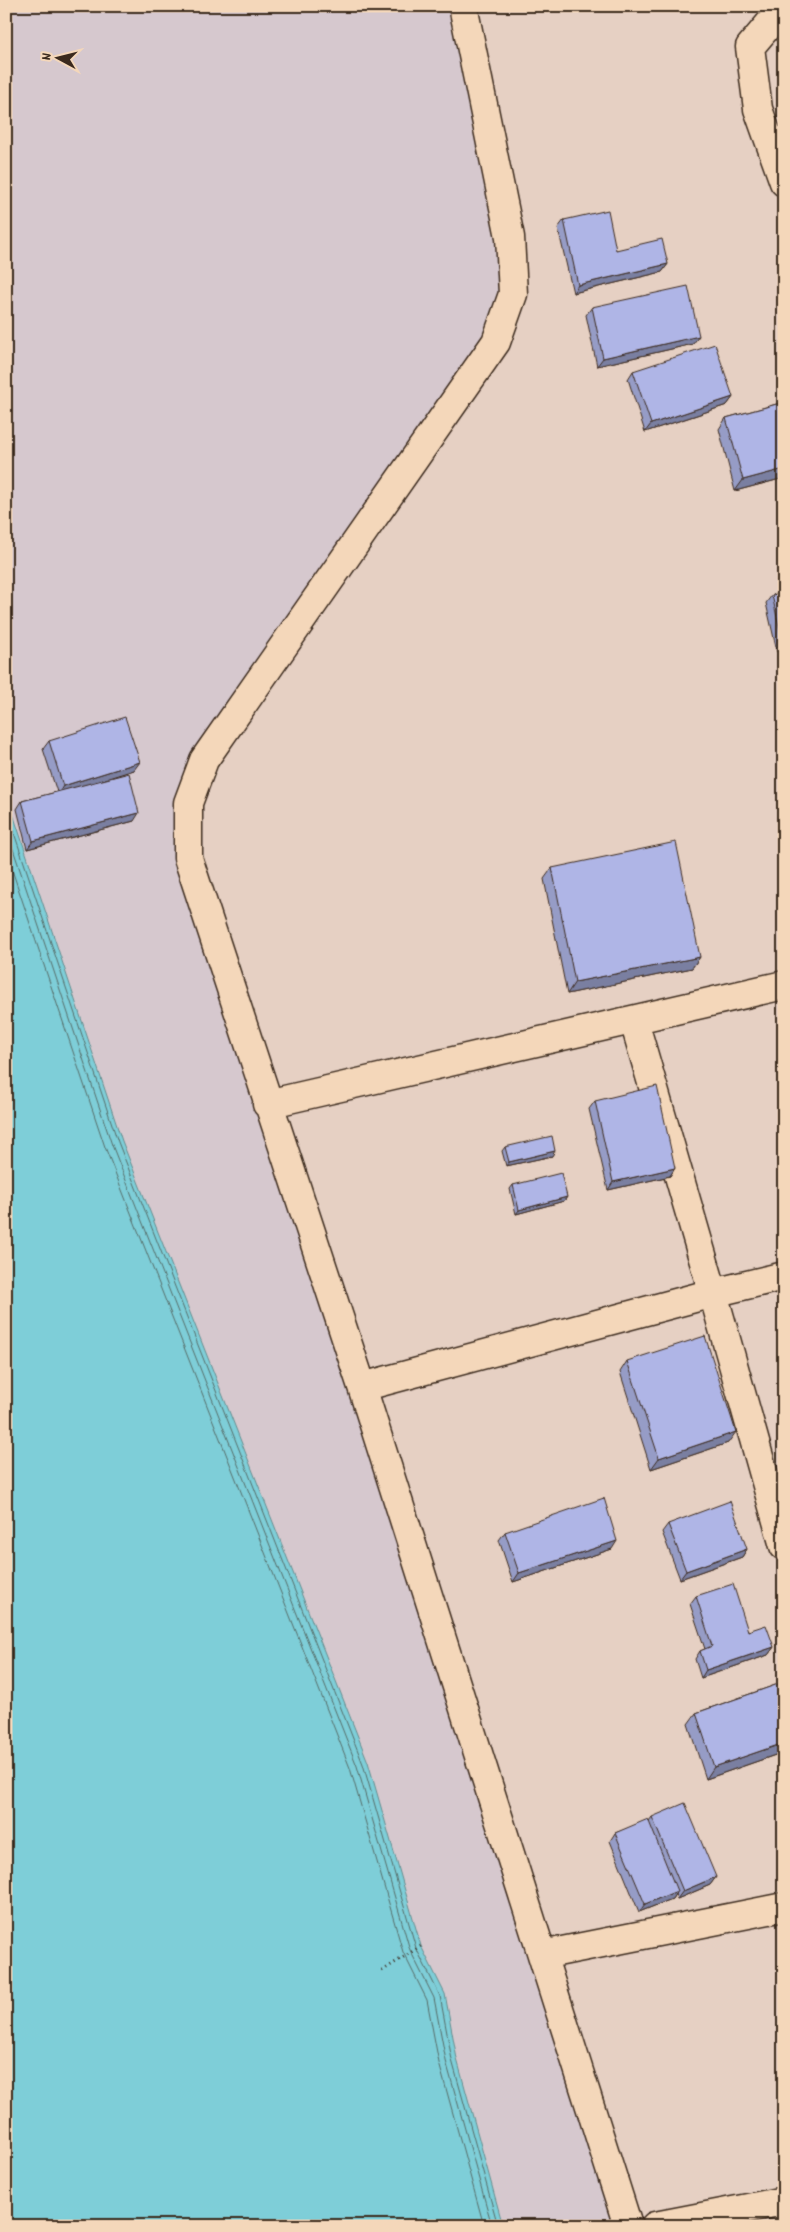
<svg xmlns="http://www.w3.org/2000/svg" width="790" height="2232" viewBox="0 0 790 2232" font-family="Dekko,sans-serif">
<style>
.built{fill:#d6c8ce}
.water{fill:#7eced8;stroke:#638c8e}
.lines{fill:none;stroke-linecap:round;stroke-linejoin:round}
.shore{stroke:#566c68;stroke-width:1}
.minor-casing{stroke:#3b2a1e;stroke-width:31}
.path{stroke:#3b2a1e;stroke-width:3;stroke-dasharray:1 4;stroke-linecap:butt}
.minor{stroke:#f4d7ba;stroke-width:28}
.wall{fill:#969cc6;stroke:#3b2a1e}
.shaded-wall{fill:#7a7fa1;stroke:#3b2a1e}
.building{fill:#afb5e6;stroke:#3b2a1e}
</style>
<rect width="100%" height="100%" fill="#e6d0c3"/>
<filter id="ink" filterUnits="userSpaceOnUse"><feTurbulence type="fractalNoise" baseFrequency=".02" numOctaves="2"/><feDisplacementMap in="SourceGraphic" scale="10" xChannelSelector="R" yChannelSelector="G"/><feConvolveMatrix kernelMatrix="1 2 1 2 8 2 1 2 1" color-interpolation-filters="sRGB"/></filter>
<g filter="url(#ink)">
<path class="built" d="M6,6h457l50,288 -309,466 -16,98 440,1368h-125l-46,-168 -12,-64 -24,-48 -53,-184 -246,-621 -116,-348v-260l2,-1 -2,-6z"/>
<path class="water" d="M6,793l116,348 246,621 53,184 24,48 12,65 46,167h-497z"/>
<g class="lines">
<path class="shore" d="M6,809l112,333 245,622 53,184 24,48 12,64 46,166
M6,828l106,317 245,621 53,184 24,48 12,63 46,165
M6,852l99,295 245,621 53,184 24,48 12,63 45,163"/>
<defs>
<path id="minor" d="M463,6l47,231 3,57 -17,48 -292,418 -16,43v55l174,529 266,839
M784,15h-7l-27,32 8,62 26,73
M634,1021l79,272 71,253
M267,1104l517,-119
M362,1387l351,-94 71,-17
M542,1955l242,-48
M655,2226l129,-25"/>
</defs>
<use href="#minor" class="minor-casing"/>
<path class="path" d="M382,1971l39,-25"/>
<use href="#minor" class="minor"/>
</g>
<path class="wall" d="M564,220l52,30 52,14 -6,8 -89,21 -15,-65z
M592,307l101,37 -96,22 -11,-51z
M633,371l100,26 -6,8 -82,27 -17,-53z
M784,402v76l-49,13 -16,-62 7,-11z
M784,593v57l-7,2 -11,-49 6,-8z
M49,741l85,29 -31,9 31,42 -107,28 -10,-40 5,-8 35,-9 -14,-43z
M552,868l148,89 -8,11 -125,26 -23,-115z
M595,1101l80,67 -5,8 -62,14 -19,-81z
M505,1147l47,9 -46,10 -4,-15z
M513,1185l54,12 -3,4 -48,13 -6,-25z
M627,1361l101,82 -77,26 -31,-97z
M668,1524l79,25 -5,8 -62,22 -18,-47z
M505,1532l107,17 -99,33 -14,-42z
M696,1596l78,51 -6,8 -67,23 -6,-19 5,-8 5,-2 -15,-45z
M784,1682v70l-78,27 -18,-55 8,-11z
M652,1817l64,60 -6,8 -33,14 -2,-5 -3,5 -33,13 -29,-71 5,-8 34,-12z"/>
<path class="shaded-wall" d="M668,264l-6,8 -89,21 5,-8z
M699,336l-6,8 -96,22 6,-8z
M733,397l-6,8 -82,27 6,-8z
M784,469v9l-49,13 8,-11z
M784,643v7l-7,2 6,-8z
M140,762l-6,8 -76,24 5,-8z
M139,813l-5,8 -107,28 6,-8z
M700,957l-8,11 -125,26 8,-12z
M555,1151l-3,5 -46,10 3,-4z
M675,1168l-5,8 -62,14 5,-8z
M567,1197l-3,4 -48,13 3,-4z
M736,1432l-8,11 -77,26 8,-11z
M617,1541l-5,8 -99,33 6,-9z
M747,1549l-5,8 -62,22 6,-8z
M774,1647l-6,8 -67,23 5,-8z
M784,1743v9l-78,27 8,-12z
M716,1877l-6,8 -33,14 6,-8z
M677,1891l-5,8 -33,13 6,-8z"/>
<path class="building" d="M608,210l8,40 46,-11 6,25 -90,21 -14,-65z
M688,286l11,50 -96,22 -11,-51z
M715,344l18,53 -82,27 -18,-53z
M784,402v67l-41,11 -17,-62z
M784,593v50l-1,1 -11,-49z
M125,717l15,45 -77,24 -14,-45z
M129,773l10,40 -106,28 -11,-40z
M676,842l24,115 -125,25 -23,-114z
M657,1086l18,82 -62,14 -18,-81z
M552,1136l3,15 -46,11 -4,-15z
M561,1173l6,24 -48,13 -6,-25z
M705,1336l31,96 -77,26 -32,-97z
M604,1498l13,43 -98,32 -14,-41z
M730,1501l17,48 -61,22 -18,-47z
M733,1584l15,47 18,-6 8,22 -68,23 -6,-19 12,-5 -16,-50z
M784,1682v61l-70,24 -18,-54z
M685,1803l31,74 -33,14 -31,-74z
M648,1819l29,72 -32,13 -30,-71z"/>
</g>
<rect width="790" height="2232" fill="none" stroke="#f4d7ba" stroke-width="25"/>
<rect x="12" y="12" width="765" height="2207" fill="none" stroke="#3b2a1e" stroke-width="2" filter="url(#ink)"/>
<g transform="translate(58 58) rotate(277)" stroke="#f4d7ba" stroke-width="4" paint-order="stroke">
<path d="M0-4L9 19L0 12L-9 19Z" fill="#3b2a1e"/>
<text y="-8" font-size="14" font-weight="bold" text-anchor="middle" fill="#3b2a1e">N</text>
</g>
</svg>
